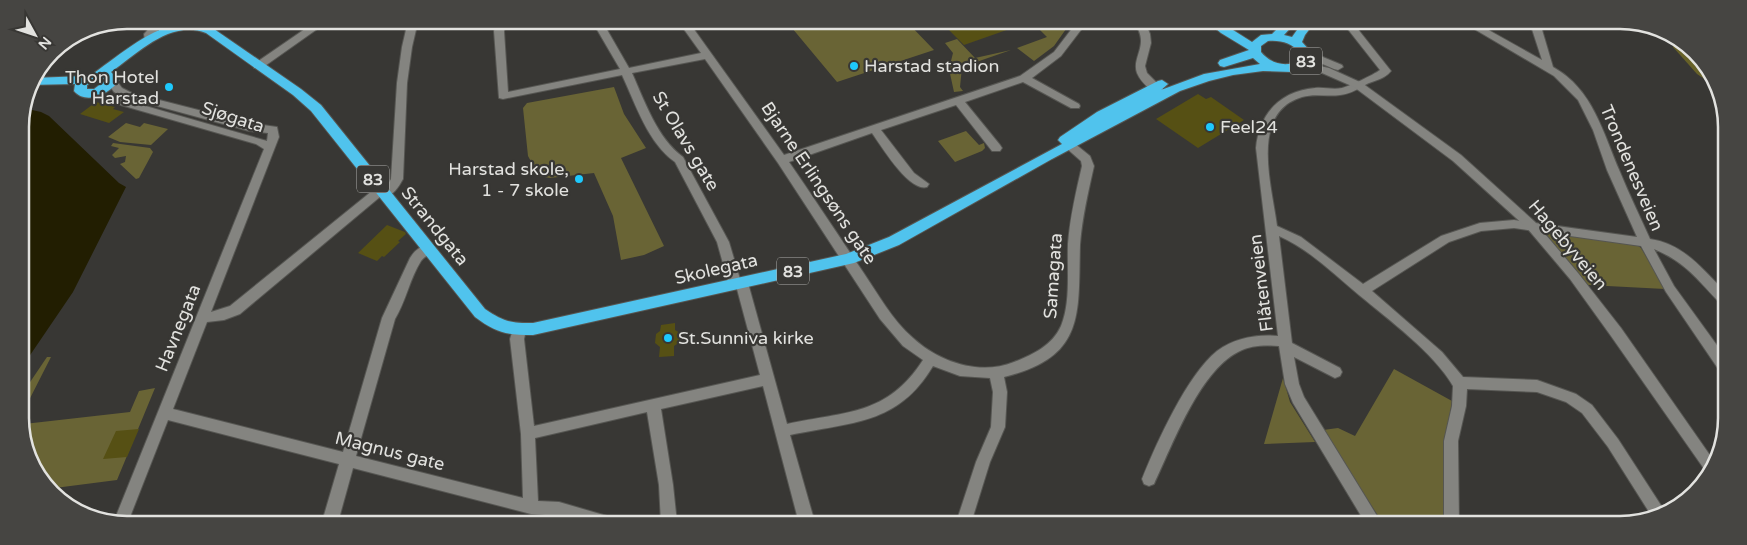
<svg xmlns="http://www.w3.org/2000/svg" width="1747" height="545" viewBox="0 0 1747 545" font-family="'Varela Round',sans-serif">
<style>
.green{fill:#696435}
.forest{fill:#676127}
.water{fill:#221e01}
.building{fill:#565014}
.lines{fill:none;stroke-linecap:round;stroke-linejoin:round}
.street-casing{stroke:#565652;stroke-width:2}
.secondary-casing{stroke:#565652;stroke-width:2}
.highway-casing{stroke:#565652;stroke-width:2}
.street{fill:#848480;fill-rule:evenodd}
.secondary{fill:#848480;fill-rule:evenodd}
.highway{fill:#50c3ed;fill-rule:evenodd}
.poi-dot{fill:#1ec9fd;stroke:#383734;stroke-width:2}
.labels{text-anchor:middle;stroke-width:4.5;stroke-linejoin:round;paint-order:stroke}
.shield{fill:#383734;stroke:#afafac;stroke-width:1}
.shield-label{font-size:16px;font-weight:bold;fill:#e2e2df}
.poi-label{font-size:18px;fill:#e2e2df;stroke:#383734;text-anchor:start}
.street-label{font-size:18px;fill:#e2e2df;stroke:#383734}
.rim{fill:none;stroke:#e2e2df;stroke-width:2.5}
</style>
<rect width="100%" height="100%" fill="#383734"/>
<path class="green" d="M787,22h120l27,28 -97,32z
M1032,22h39l-17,24 -20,15 -17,-13 30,-11z
M957,39l18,19 36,-8 -49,17 -2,20 3,4 -9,1 -5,-23 4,-16 -8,-10z
M614,87l10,27 22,34 -25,10 43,88 -20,9 -23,5 -8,-44 -19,-43 -44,5 -11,-2 -11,-20 -5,-48 4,-5z
M126,123l14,4 4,-4 24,6 -17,16 -31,-3 -12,-5z
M966,131l13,14 5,-2 1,5 -3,3 -27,11 -17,-21z
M113,143l37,5 3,4 -14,26 -3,1 -16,-15 5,-2 1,-6 -11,2 -3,-3 7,-7 -8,-2z
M1548,231l89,14 4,3 24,41 -77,-4 -40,-47 -1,-5z
M47,357h4l-29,57v-20z
M1394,369l58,32 -8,50 2,55 -4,18h-57l-3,-2 -59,-92 15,-2 17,8z
M1283,378l7,24 25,40 -51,2z
M155,388l-38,92 -70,9c-7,-14 -32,-52 -23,-65l106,-12 9,-21z"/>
<path class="forest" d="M1674,40l26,16 15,30 -18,-12 -24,-27z"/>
<path class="water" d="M23,108l18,4 8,4 70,67 7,4 -53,105 -51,75 -2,-247z"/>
<path class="building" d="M941,22h83v2l-60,21z
M1198,94l8,5 5,-2 33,23 -46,28 -42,-29z
M96,102l19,5 -2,2 11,3 -15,11 -29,-9z
M387,225l18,7 1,2 -8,7 2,1 -16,15 -2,-1 -5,5 -19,-8z
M675,323v7l5,3v9l-6,4v10l-15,1 1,-10 -5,-4 1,-9 4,-3 1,-6z
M139,429l-12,28 -24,2 13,-28z"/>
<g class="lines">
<defs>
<path id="street" d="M157,20h10l-13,15 -3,6h-6l-1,-7z
M318,20h12l-68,48h-8v-4z
M408,21h10l-6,26 -5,36 -4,96c-5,9 -11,19 -22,17l-141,118 -16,6 -17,2 -34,87 170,43 39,-134 28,-60c5,-8 13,-15 23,-12l2,3c-3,6 -10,6 -14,12 -11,17 -15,40 -26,58l-39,137 167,42 -2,-64 -11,-95 4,-13 5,-1 5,1 2,4 -2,9 10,87 226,-51 -23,-86 -6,-1 -2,-3 -12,-43 -42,-80c-27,-19 -39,-57 -53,-87l-119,24 -4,-1 -5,-67 4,-10h10l-4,10 4,61 112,-23 -28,-48h10l27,47 72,-15 -23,-32h10l96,134 236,-79 34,-24 23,-30h10l-26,34 -29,22 47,26 1,2 -1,2h-8l-48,-26 -58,20 35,43 2,3 -2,3h-8l-36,-46 -75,25 33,43 15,11 -2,3c-18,5 -45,-40 -55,-54l-83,29c25,36 49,73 74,110 15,22 29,48 50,66 26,24 67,38 101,24 18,-7 38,-16 47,-36 10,-25 6,-55 7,-82 2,-27 8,-52 14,-78l-1,-5 -17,-15 2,-3h8l16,13 4,10c-6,27 -12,52 -14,79 -2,69 6,112 -76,132l3,15 -2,35 -15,35 -19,61h-15l20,-61 15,-35 2,-35 -3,-14 -30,-2 -27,-10c-35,59 -81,56 -143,69l25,88h-16l-36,-137 -102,23 12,76 4,38h-16l-2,-38 -12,-73 -112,26 3,63 21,1 48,14 5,2 2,5h-33l-22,-7 -28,-2 -178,-46 -15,54h-16l17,-58 -171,-44 -40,102 -14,-1 150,-372 -8,-5 -170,-49 -1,-2 5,-3 177,51 1,-8 -19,-2 -125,-34 -10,-5 -7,-10 5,-3 4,1 6,8 10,5 117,30 28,4 2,10 -68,175 19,-6 147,-119c8,-2 10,0 14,-8l6,-96 5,-36zM705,59l73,104 102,156 23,27 20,14c-36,56 -77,51 -136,64l-39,-141 -2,-3 -6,-1 -11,-37 -46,-85c-26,-19 -38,-55 -51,-84z
M1343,23h10l38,48c-7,9 -17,9 -26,14 -8,5 -16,9 -25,10 -13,2 -25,-2 -38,2 -53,16 -30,89 -25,129l24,11 62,47 78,-48 39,-13 34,-3 123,17 -30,-67 -14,-40 -15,-30 -24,-24 -90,-53h12l66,37 -12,-37h10l13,44c40,22 50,66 67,105 9,22 20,45 30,67 32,4 53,30 74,52v13l-5,-2c-22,-23 -34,-40 -65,-53l20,37 50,69v16l-5,-1 -53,-78 -25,-46 -127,-18 -33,3 -32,11 -77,49 70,61 21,25 74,3 39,14 16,11 26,34 46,71 -13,5 -43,-68 -26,-34 -16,-11 -29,-10 -70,-3 -1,17 -8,35 1,83h-15v-83l8,-35 1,-20c-19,-33 -65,-67 -94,-91 -24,-20 -50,-46 -80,-59l13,107 48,25 2,4 -2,4 -5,2 -41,-21 5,27 5,13 78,127h-16l-73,-121 -8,-19 -6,-38c-14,-1 -28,-1 -41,6 -39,20 -66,94 -84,132l-5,2 -5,-2 -2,-5c14,-35 45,-104 75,-128 17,-13 40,-17 61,-15l-22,-188c3,-34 24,-57 59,-60 9,-1 18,2 27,0 8,-2 31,-13 38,-18z"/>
<path id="secondary" d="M1135,22h10l5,12 1,9 -6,23 2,7 19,19 1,2 -1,2h-8c-7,-6 -17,-13 -21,-23 -4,-11 4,-21 4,-32 0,-7 -3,-12 -6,-19z
M1306,50l36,15 1,2 -5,3 -4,-1 -32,-14v-4z
M1301,62l28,6 33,15 99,72 74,67 43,51 43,55 93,133 -7,12 -96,-137 -41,-57 -43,-51 -74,-67 -99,-74 -32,-14 -25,-6 -1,-2z"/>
<path id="highway" d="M185,22l15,1 14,6 87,60 20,16 164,204c19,13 26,14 48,14l313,-69 43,-17 173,-93 -4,-4 2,-3 37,-25 61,-31 4,-1 6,4 -7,6 43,-16 56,-10 -7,-6 -29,9 -4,-1 -2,-3 2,-3 29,-10 -28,-17 -12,-10h13l30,19 9,-7 11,-1 11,-11h12l-11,12 8,2 10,-14h12l-9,12 -3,7 10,11 -2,10 -7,6 -11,3 -29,-1 -30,4 -24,6 -29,10 -128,68 -153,86 -45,18 -321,72c-26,0 -37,-2 -58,-18l-164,-206 -18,-16 -87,-62c-35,-14 -68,20 -95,39l8,8c-8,13 -32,26 -45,11l1,-7 -47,1 5,-7 51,-2 10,-3c28,-20 56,-45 91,-51zM1268,41c13,-1 24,2 32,12l-2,8c-13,7 -28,2 -37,-9v-6zM104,79l2,1 -12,9h-7v-4l10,-5z"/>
</defs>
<use href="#street" class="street-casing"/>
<use href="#secondary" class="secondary-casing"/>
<use href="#highway" class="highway-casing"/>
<use href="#street" class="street"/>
<use href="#secondary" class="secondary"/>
<use href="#highway" class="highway"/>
</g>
<g class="poi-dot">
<circle cx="854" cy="66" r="5"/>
<circle cx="169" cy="87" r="5"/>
<circle cx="1210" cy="127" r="5"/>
<circle cx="579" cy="179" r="5"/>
<circle cx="668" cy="338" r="5"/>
</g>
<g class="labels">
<g class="shield">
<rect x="1290" y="47.5" width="32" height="27" rx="4"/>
<rect x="357" y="165.5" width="32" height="27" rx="4"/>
<rect x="777" y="257.5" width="32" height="27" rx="4"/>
</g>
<g class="shield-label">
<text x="1306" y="67">83</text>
<text x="373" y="185">83</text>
<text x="793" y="277">83</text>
</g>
<g class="poi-label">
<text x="864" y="72">Harstad stadion</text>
<text x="159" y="83" text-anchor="end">Thon Hotel<tspan x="159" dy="21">Harstad</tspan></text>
<text x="1220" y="133">Feel24</text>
<text x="569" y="175" text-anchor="end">Harstad skole,<tspan x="569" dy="21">1 - 7 skole</tspan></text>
<text x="678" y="344">St.Sunniva kirke</text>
</g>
<g class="street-label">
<text transform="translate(233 117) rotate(18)" y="6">Sjøgata</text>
<text transform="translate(686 141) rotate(59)" y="6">St Olavs gate</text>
<text transform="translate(1632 168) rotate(67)" y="6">Trondenesveien</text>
<text transform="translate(819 183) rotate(56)" y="6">Bjarne Erlingsøns gate</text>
<text transform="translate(435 226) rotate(51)" y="6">Strandgata</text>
<text transform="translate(1568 245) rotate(50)" y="6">Hagebyveien</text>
<text transform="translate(716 269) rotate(-13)" y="6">Skolegata</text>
<text transform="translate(1053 276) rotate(-86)" y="6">Samagata</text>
<text transform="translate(1261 283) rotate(-97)" y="6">Flåtenveien</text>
<text transform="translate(178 328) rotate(-68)" y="6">Havnegata</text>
<text transform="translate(390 451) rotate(14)" y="6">Magnus gate</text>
</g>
</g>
<path d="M0 0H1747V545H0ZM127 29H1620A98 98 0 0 1 1718 127V418A98 98 0 0 1 1620 516H127A98 98 0 0 1 29 418V127A98 98 0 0 1 127 29Z" fill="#464542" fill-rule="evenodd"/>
<path class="rim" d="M127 29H1620A98 98 0 0 1 1718 127V418A98 98 0 0 1 1620 516H127A98 98 0 0 1 29 418V127A98 98 0 0 1 127 29Z"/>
<g transform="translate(35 35) rotate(130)" stroke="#383734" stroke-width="4" paint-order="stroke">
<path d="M0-4L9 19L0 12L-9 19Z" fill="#e2e2df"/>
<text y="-8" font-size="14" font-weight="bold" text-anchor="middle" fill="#e2e2df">N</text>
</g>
</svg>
